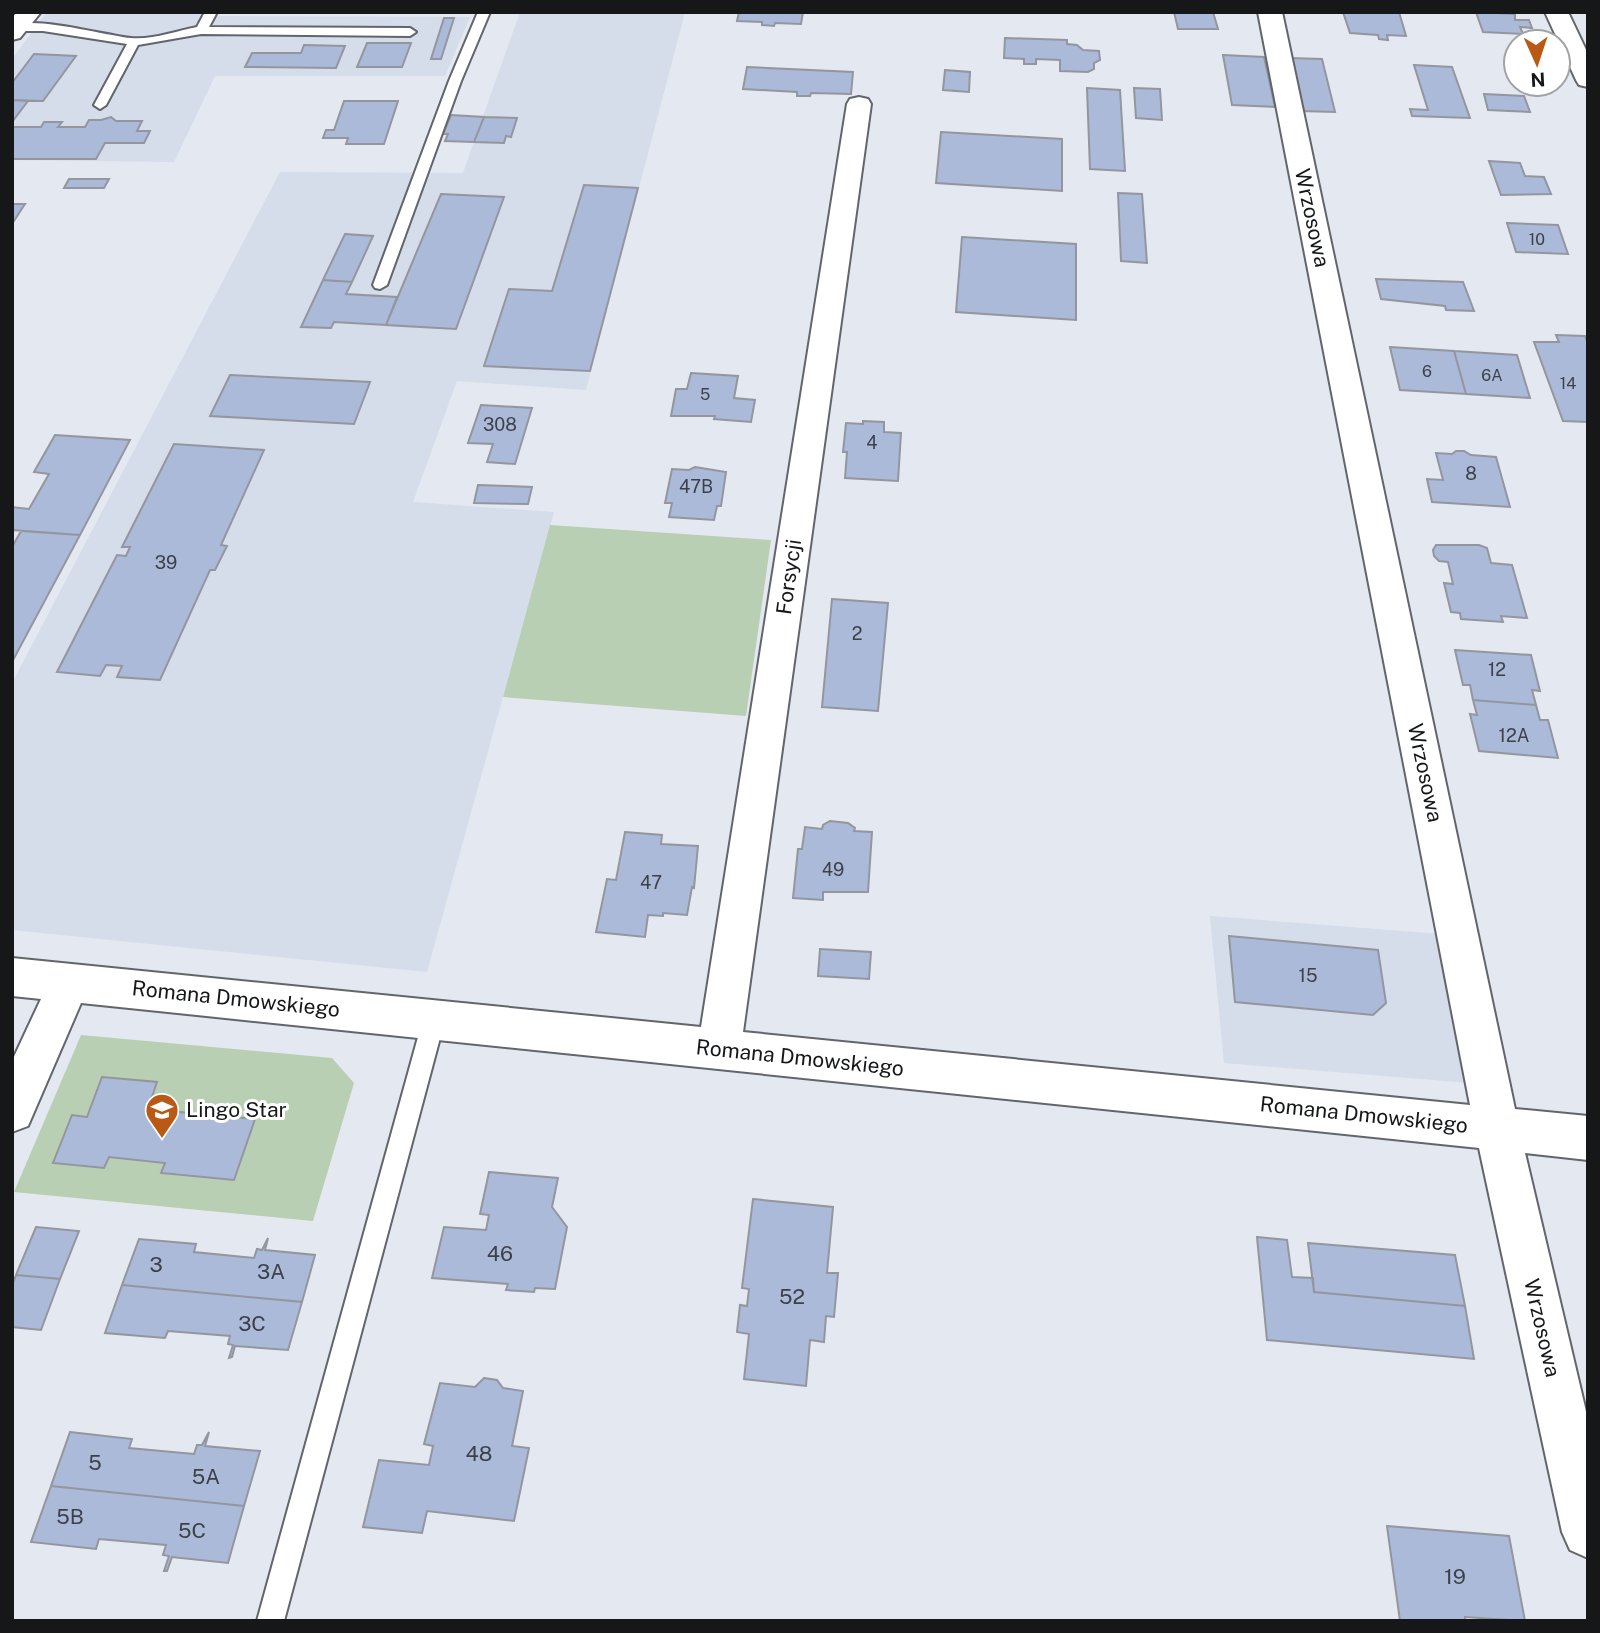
<svg xmlns="http://www.w3.org/2000/svg" width="1600" height="1633" viewBox="0 0 1600 1633" font-family="'Public Sans',sans-serif">
<style>
.built{fill:#d5dcea}
.green{fill:#b8cfb4}
.building{fill:#acbad9;stroke:#93969e;stroke-width:2}
.lines{fill:none;stroke-linecap:round;stroke-linejoin:round}
.service-casing{stroke:#62656b;stroke-width:4}
.minor-casing{stroke:#62656b;stroke-width:4}
.service{fill:#fff;fill-rule:evenodd}
.minor{fill:#fff;fill-rule:evenodd}
.labels{text-anchor:middle;stroke-width:6;stroke-linejoin:round;paint-order:stroke}
.far-number-label{font-size:16px;fill:#3b4049}
.number-label{font-size:18px;fill:#3b4049}
.street-label{font-size:21px;fill:#151719;stroke:#fff}
.poi-label{font-size:21px;fill:#151719;stroke:#fff;text-anchor:start}
.near-number-label{font-size:21px;fill:#3b4049}
</style>
<rect width="100%" height="100%" fill="#e4e8f0"/>
<path class="built" d="M47,12h157l-1,4 267,1 -25,59h-230l-41,86 -162,-2v-101z
M520,12h165l-99,378 -129,-9 -44,121 141,10 -127,460 -415,-42v-247l268,-511 183,1z
M1210,916l231,18 29,149 -246,-20z"/>
<path class="green" d="M550,525l221,15 -25,176 -243,-19z
M81,1035l251,23 22,25 -41,138 -299,-29z"/>
<path class="building" d="M739,12h64l-2,12 -26,-1 -1,3 -12,-1v-3l-25,-1z
M1174,12h39l5,17h-40z
M1343,12h56l7,24 -19,-1 1,5 -9,-1 -1,-4 -28,-2z
M1476,12l39,2v6h14l3,8 -12,-1 3,7 -40,-2z
M444,18h10l-13,41h-10z
M1005,38l62,2v4l10,1 6,5 16,1 1,9 -6,3v6l-6,3 -28,-1v-11l-24,-1v5h-12v-5l-20,-1z
M367,43h44l-9,24h-45z
M304,45l41,1 -9,22 -91,-1 7,-14h49z
M34,54l42,2 -33,45 -31,-1v-17z
M1223,55l41,2 11,50 -43,-2z
M1289,58l33,1 13,53 -35,-1z
M1414,65l38,2 18,51 -58,-2 -2,-7 18,1z
M747,67l106,5 -2,22 -40,-1 -1,3h-13v-4l-54,-3z
M945,70l25,2 -1,20 -26,-2z
M1087,88l33,2 5,81 -35,-2z
M1134,88l26,1 2,31 -26,-2z
M1484,94l40,2 6,16 -42,-2z
M12,100l16,1 -16,21z
M344,101h54l-14,43h-38l2,-6h-25l3,-8h8z
M451,115l33,2 -10,25 -29,-1 3,-7h-5z
M111,117l5,4h26l-5,10h13l-6,12h-39l-9,16h-84v-32h29l3,-5h18l-4,5h27l4,-7h12z
M484,117l33,1 -6,19 -5,-1 -2,7 -30,-1z
M941,132l121,7v52l-126,-8z
M1489,161l31,2 5,13 19,1 7,17 -50,1z
M69,179h40l-5,9h-40z
M584,185l54,3 -48,183 -106,-5 25,-77 43,2z
M1118,193l24,1 5,69 -26,-2z
M441,194l63,3 -48,132 -70,-4z
M12,204h13l-13,20z
M1507,223l51,2 10,29 -52,-2z
M345,234l28,2 -21,46 -29,-2z
M962,237l114,7v76l-120,-8z
M1376,279l87,3 11,29 -28,-1 -1,-4 -64,-7z
M323,280l29,2 -6,12 51,3 -11,28 -52,-3 -3,6 -30,-1z
M1556,335l29,1 3,8v78l-25,-1 -29,-79h25z
M1390,347l64,4 12,43 -66,-4z
M1454,351l63,4 13,43 -64,-4z
M691,373l47,3 -4,22 21,2 -4,22 -37,-3 1,-3h-44l5,-27h11z
M230,375l140,7 -16,42 -144,-8z
M481,405l51,3 -17,56 -28,-2 6,-18 -25,-1z
M863,421l21,1v10l17,1 -3,48 -53,-3 2,-26h-4l3,-29 17,1z
M55,435l75,5 -50,95 -68,-5v-23l17,2 20,-35 -15,-2z
M174,444l90,6 -43,95 6,1 -12,24h-5l-50,110 -43,-3 5,-11 -16,-1 -6,11 -43,-4 60,-117 9,1 4,-9h-8z
M1456,451h8l7,4 25,2 14,50 -78,-5 -5,-23 16,1 -7,-27 16,1z
M695,467l31,5 -5,34h-4l-3,14 -45,-3 3,-14h-7l7,-34 17,1z
M478,485l30,1 24,1 -4,17 -54,-1z
M21,531l59,4 -68,127v-115z
M1436,545h43l8,3 4,15 21,2 15,53 -26,-2 2,6 -42,-3 -1,-6 -9,-1 -7,-29 9,1 -5,-22 -9,-1 -5,-5 -1,-6z
M832,599l56,4 -10,108 -56,-4z
M1455,650l76,5 9,36 -8,-1 4,15 -63,-5 -3,-15h-7z
M1473,700l63,5 4,15h8l10,38 -79,-7 -9,-37 7,1z
M830,821l18,2 7,5 -1,3 18,1 -4,60h-45v8l-30,-2 5,-49h4l3,-22 17,2 1,-4z
M625,832l37,3 -1,9 37,2 -4,42 -2,-1 -5,28 -24,-2v3l-15,-1 -3,22 -49,-5 11,-53 9,1z
M1229,936l149,14 8,53 -13,12 -138,-13z
M820,949l51,3 -2,27 -51,-3z
M102,1077l55,5 -9,27 107,10 -21,61 -73,-7 4,-10 -56,-6 -5,11 -51,-5 19,-48 15,2z
M489,1172l69,6 -6,29 15,20 -12,62 -20,-1 -1,4 -28,-2 2,-6 -76,-6 12,-51 42,3 3,-15 -9,-1z
M753,1199l80,8 -6,66h11l-4,44 -8,-1 -2,26 -14,-2 -4,46 -62,-7 5,-45 -12,-2 3,-27 7,1 2,-17 -7,-1z
M36,1227l43,4 -19,48 -44,-4z
M1257,1237l30,3 5,37 21,1 1,14 151,14 9,53 -207,-19z
M268,1238l-3,12 50,5 -13,47 -180,-17 17,-46 57,5 -2,8 60,6 3,-9 5,1z
M1308,1243l147,12 10,51 -151,-14z
M16,1275l44,4 -19,51 -29,-3v-41z
M122,1285l180,17 -14,48 -53,-4 -3,11 -3,1 4,-13 -5,-1 2,-8 -62,-5 -3,7 -60,-5z
M484,1378l13,2 6,8 20,3 -11,55 17,2 -15,73 -87,-10 -5,22 -59,-6 16,-67 50,5 4,-19 -9,-2 16,-61 35,4z
M70,1432l62,7 -3,9 65,6 3,-9h5l7,-13 -4,14 55,5 -16,55 -193,-20z
M51,1486l193,20 -16,57 -56,-6 -5,14h-3l5,-15 -6,-1 3,-10 -67,-6 -3,10 -65,-7z
M1387,1526l122,10 16,85 -60,-4v4h-65z"/>
<g class="lines">
<defs>
<path id="service" d="M205,12h12l-8,15 201,1 6,4 -6,4 -209,-2 -63,11 -32,60 -6,4 -6,-4 33,-61 -84,-13h-25l-6,-4c16,-13 96,9 119,11 21,2 45,-7 66,-11z
M478,12h12l-29,69 -74,204 -7,4 -5,-1 -2,-3 76,-204z
M434,1009l7,3 4,7 -161,602h-27l166,-602 4,-7z"/>
<path id="minor" d="M17,12h24l-21,26 -8,2v-22z
M1258,12h24l233,1097 73,7v44l-63,-7 63,267v138l-18,-8 -8,-18 -83,-384 -1398,-145 -53,123 -16,6v-71l29,-62 -29,-3v-38l689,69 146,-923 3,-5 9,-2 9,2 3,5 -128,928 727,73z
M1545,12h23l20,42v33l-9,-2 -3,-5z"/>
</defs>
<use href="#service" class="service-casing"/>
<use href="#minor" class="minor-casing"/>
<use href="#service" class="service"/>
<use href="#minor" class="minor"/>
</g>
<defs>
<symbol id="university-pin" viewBox="-11 -11 22 30"><path d="M0 17L-7.5 6A9.5 9.5 0 1 1 7.5 6Z" fill="#b95915" stroke="#fff"/><path d="M0-5L7-2L0 1L-7-2ZM-4 1L0 2.5L4 1V4Q0 6-4 4Z" fill="#fff"/></symbol>
</defs>
<g fill-rule="evenodd">
<use href="#university-pin" x="143" y="1091" width="38" height="52"/>
</g>
<g class="labels">
<g class="far-number-label">
<text x="1537" y="245">10</text>
<text x="1427" y="377">6</text>
<text x="1492" y="381">6A</text>
<text x="1568" y="389">14</text>
<text x="705" y="400">5</text>
</g>
<g class="number-label">
<text x="500" y="431">308</text>
<text x="872" y="449">4</text>
<text x="1471" y="480">8</text>
<text x="696" y="493">47B</text>
<text x="166" y="569">39</text>
<text x="857" y="640">2</text>
<text x="1497" y="676">12</text>
<text x="1514" y="742">12A</text>
<text x="833" y="876">49</text>
<text x="651" y="889">47</text>
<text x="1308" y="982">15</text>
</g>
<g class="street-label">
<text transform="translate(1312 218) rotate(78)" y="7">Wrzosowa</text>
<text transform="translate(789 577) rotate(-82)" y="7">Forsycji</text>
<text transform="translate(1425 773) rotate(78)" y="7">Wrzosowa</text>
<text transform="translate(236 999) rotate(6)" y="7">Romana Dmowskiego</text>
<text transform="translate(800 1058) rotate(6)" y="7">Romana Dmowskiego</text>
<text transform="translate(1364 1115) rotate(6)" y="7">Romana Dmowskiego</text>
<text transform="translate(1542 1328) rotate(77)" y="7">Wrzosowa</text>
</g>
<g class="poi-label">
<text x="186" y="1117">Lingo Star</text>
</g>
<g class="near-number-label">
<text x="500" y="1261">46</text>
<text x="156" y="1272">3</text>
<text x="271" y="1279">3A</text>
<text x="792" y="1304">52</text>
<text x="252" y="1331">3C</text>
<text x="479" y="1461">48</text>
<text x="95" y="1470">5</text>
<text x="206" y="1484">5A</text>
<text x="70" y="1524">5B</text>
<text x="192" y="1538">5C</text>
<text x="1455" y="1584">19</text>
</g>
</g>
<rect width="1600" height="1633" fill="none" stroke="#151719" stroke-width="28"/>
<g transform="translate(1537 63) rotate(177)"><circle r="33" fill="#ffffff" stroke="#a1a2a3" stroke-width="2"/>
<path d="M0-5L12 26L0 18L-12 26Z" fill="#b95915"/>
<text y="-10" font-size="19" font-weight="bold" text-anchor="middle" fill="#151719">N</text>
</g>
</svg>
